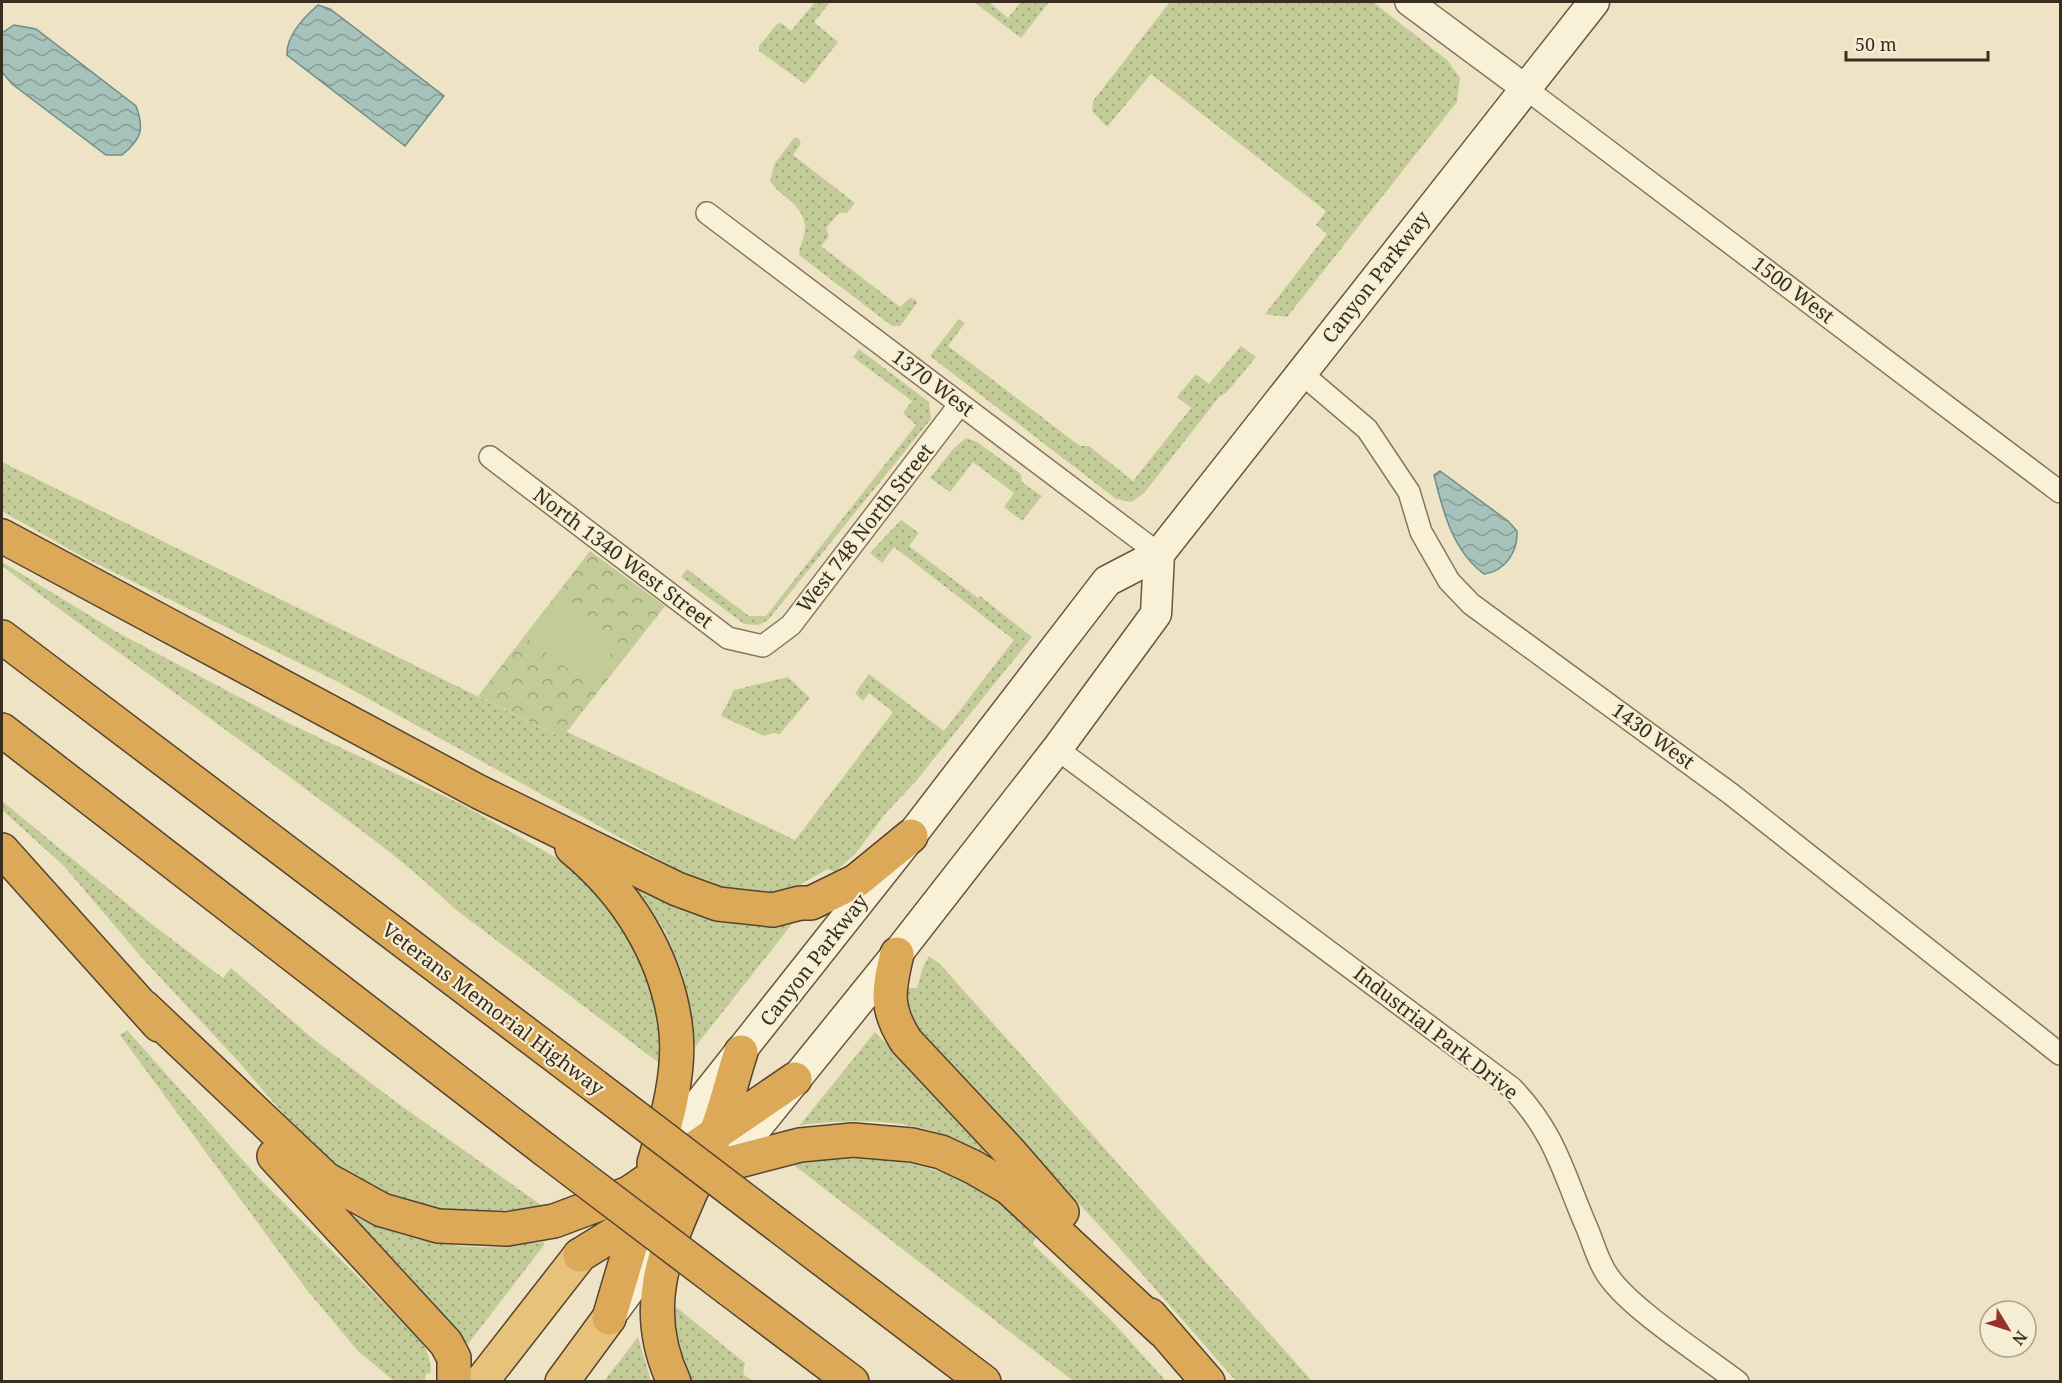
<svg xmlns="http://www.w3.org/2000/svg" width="2062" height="1383" viewBox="0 0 2062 1383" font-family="'Noto Serif',serif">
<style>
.grass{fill:url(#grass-dots)}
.forest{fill:url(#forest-crowns)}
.pitch{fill:#c3cc99}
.water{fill:url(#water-waves);stroke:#6d8f89;stroke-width:1.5}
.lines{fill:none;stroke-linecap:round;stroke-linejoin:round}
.minor-casing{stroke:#88765b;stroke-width:24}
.tertiary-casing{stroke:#88765b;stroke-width:30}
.secondary-casing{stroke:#6a573e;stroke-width:33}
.trunk-casing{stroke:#56442f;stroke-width:36}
.motorway-casing{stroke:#56442f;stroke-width:36}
.minor{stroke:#f8f1d8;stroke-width:21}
.tertiary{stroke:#f8f1d8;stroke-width:27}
.secondary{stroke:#f8f1d8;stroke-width:30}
.trunk{stroke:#e6c27a;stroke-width:33}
.motorway{stroke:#dba957;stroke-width:33}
.motorway-bridge-casing{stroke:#56442f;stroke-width:36;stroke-linecap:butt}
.motorway-bridge{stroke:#dba957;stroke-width:33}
.labels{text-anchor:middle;stroke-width:4.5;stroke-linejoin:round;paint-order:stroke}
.street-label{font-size:20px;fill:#392d1f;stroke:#f5eed4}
</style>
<defs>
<pattern id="grass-dots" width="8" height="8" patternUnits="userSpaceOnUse" patternTransform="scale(1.5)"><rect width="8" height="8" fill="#c3cc99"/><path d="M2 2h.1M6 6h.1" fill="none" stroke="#9fa67c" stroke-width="1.8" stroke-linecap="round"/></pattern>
<pattern id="forest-crowns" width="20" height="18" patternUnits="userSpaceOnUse" patternTransform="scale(1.5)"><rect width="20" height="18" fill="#c3cc99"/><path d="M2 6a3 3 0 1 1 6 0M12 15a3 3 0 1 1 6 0" fill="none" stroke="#9fa67c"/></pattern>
<pattern id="water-waves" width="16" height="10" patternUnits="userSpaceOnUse" patternTransform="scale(1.5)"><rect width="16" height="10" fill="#a7c1bb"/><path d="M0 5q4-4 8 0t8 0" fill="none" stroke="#899d97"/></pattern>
</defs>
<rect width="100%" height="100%" fill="#eee4c5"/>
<path class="grass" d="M815,2h15l-16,20 24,20 -33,42 -46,-33v-5l18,-22 4,-1 10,8z
M974,2h15l19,16 13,-16h28l-28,36z
M1170,2h203l74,58 13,18 -3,24 -170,215 -22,-3 62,-80 -11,-9 10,-14 -175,-137 -44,53 -15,-16 1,-10z
M798,137l3,7 -8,11 62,48 -8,10h-8l-13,15 3,8 -8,10 79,61 10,-9 6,2 1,3 -17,23h-8l-93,-71c0,-10 7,-19 6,-29 -2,-23 -26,-29 -35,-46l5,-17 19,-25z
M959,319l6,4 -17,23 132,100h9l44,35 58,-73 -14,-11 19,-23 13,10 32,-38 15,11 -29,35 -8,5 -74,95 -13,10 -16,-3 -186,-143z
M859,349l70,53 2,17 -163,201 -9,5 -15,-1 -63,-47 6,-8 62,47h17l150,-191 -13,-12 9,-12 -59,-44z
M966,438l11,4 44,32 1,8 20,14 -20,25 -18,-14 10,-14 -41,-31 -23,30 -20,-14 24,-30z
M2,462l560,276 5,-6 228,108 98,-128 -24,-19 -6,8 -8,-8 14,-19 75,57 70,-91 -120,-93 -12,16 -12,-10 31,-33 18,13 -10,13 69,52 2,-2 52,41 -116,144 -31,33 -29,39 -21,19 -7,-3 -48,27 -43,-1 -44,-17 -355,-196 -255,-125 -81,-46z
M2,562l113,69 173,92 173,81 96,54 31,26 42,54 24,59 9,69 -208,-157c-45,-44 -97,-81 -148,-119 -101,-76 -205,-148 -305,-224z
M788,677l22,21 -30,36 -7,-1 -9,3 -43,-20 13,-26z
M2,801l147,121 74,56 8,-10 81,70 84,64 148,105 -69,6 -52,-6 -30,-8 -60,-33 -18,-16 -79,-91 -93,-100 -80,-94 -61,-55z
M631,880l172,30 -108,137 -12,-73 -18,-43z
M929,956l12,9 371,416h-76l-129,-147 -190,-206c-8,-14 -10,-24 -9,-40h9l6,-21z
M127,1030l129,145 161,161c9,12 14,21 14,37l-5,1 -1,7h-31l-36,-30 -51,-61 -187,-255z
M875,1032l113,119 -2,3c-16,-7 -31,-15 -47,-21 -45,-15 -93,-13 -139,-8z
M855,1154c81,12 121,21 181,81l-3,9 77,75 56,62 -94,-1 -286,-221z
M351,1215c47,22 95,34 147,32 16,-1 31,-4 46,-5v3l-76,99 -119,-127z
M670,1302l75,61 -2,11 10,7h-63l-17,-49z
M638,1337l13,44h-47z"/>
<path class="forest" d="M590,551l75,55 -103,132 -84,-42z"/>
<path class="pitch" d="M561,598l58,44 -31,42 -59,-44z"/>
<path class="water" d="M318,5l12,4 114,87 -39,50 -118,-91c-1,-19 16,-37 31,-50z
M14,25l22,4 100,77c9,24 5,33 -14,49h-16l-94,-71 -10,-12v-39z
M1440,471l68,50 9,10c1,20 -11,40 -33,43 -31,-23 -41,-62 -50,-99z"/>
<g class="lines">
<defs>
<path id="minor" d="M1525,88l535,404
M707,213l452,341
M1301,373l66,56 42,63 12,40 28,49 22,23 260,190 329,260
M490,457l238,181 35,8 28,-21 169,-221
M1057,749l455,339c44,46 51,85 75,140 6,14 10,30 18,43 20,35 98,84 133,111"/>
<path id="tertiary" d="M1409,2l116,86"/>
<path id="secondary" d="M656,1158l255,-322 196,-255 52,-27 435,-552
M719,1174l178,-220 160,-205 99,-135 3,-60
M613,1312l57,-77"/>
<path id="trunk" d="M481,1382l99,-127
M562,1382l47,-64"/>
<path id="motorway" d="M2,536l477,256 198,97 41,15 55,6 27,-7h11l45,-22 55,-45
M2,637l593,449
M2,730l542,419
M572,848c54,44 93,106 103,175 7,46 -8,97 -21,140
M2,850l157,175
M897,954c-9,37 -12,54 9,87l103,110 53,61
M144,1007l182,172 56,31 56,16 69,3 47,-8 75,-28 166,-114
M274,1156l172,187 8,15v24
M780,1227l204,155
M580,1255l147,-91 73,-19 53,-5 59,5 29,7 32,15 36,21 154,143
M730,1290l122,92
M1150,1315l58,67
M609,1318l32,-108
M674,1382c-44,-93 9,-162 41,-247 11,-27 17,-56 26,-83"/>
</defs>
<use href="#minor" class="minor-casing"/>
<use href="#tertiary" class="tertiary-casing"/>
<use href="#secondary" class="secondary-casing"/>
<use href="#trunk" class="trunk-casing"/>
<use href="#motorway" class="motorway-casing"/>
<use href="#minor" class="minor"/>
<use href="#tertiary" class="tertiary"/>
<use href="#secondary" class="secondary"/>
<use href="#trunk" class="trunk"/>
<use href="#motorway" class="motorway"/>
<defs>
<path id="motorway-bridge" d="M595,1086l185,141
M544,1149l186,141"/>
</defs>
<use href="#motorway-bridge" class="motorway-bridge-casing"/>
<use href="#motorway-bridge" class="motorway-bridge"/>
</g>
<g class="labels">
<g class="street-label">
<text transform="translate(1376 277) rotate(-52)" y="7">Canyon Parkway</text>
<text transform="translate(1793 290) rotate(37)" y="7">1500 West</text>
<text transform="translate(933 383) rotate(37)" y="7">1370 West</text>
<text transform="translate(865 528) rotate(-52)" y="7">West 748 North Street</text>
<text transform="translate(623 558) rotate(37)" y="7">North 1340 West Street</text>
<text transform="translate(1653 736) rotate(36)" y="7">1430 West</text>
<text transform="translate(814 960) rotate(-52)" y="7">Canyon Parkway</text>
<text transform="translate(493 1009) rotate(37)" y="7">Veterans Memorial Highway</text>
<text transform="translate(1436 1033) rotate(38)" y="7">Industrial Park Drive</text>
</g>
</g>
<rect width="2062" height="1383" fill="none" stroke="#392d1f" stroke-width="6"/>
<g transform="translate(2008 1329) rotate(128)"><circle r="28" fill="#f5eed4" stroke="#aaa18c" stroke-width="1.5"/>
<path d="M0-4.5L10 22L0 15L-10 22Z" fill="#97312c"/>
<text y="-9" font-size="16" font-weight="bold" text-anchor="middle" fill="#392d1f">N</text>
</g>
<path d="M1846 51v9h142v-9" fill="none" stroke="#392d1f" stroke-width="3"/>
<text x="1855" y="51" font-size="18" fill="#392d1f" stroke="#f5eed4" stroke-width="4.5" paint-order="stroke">50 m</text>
</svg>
